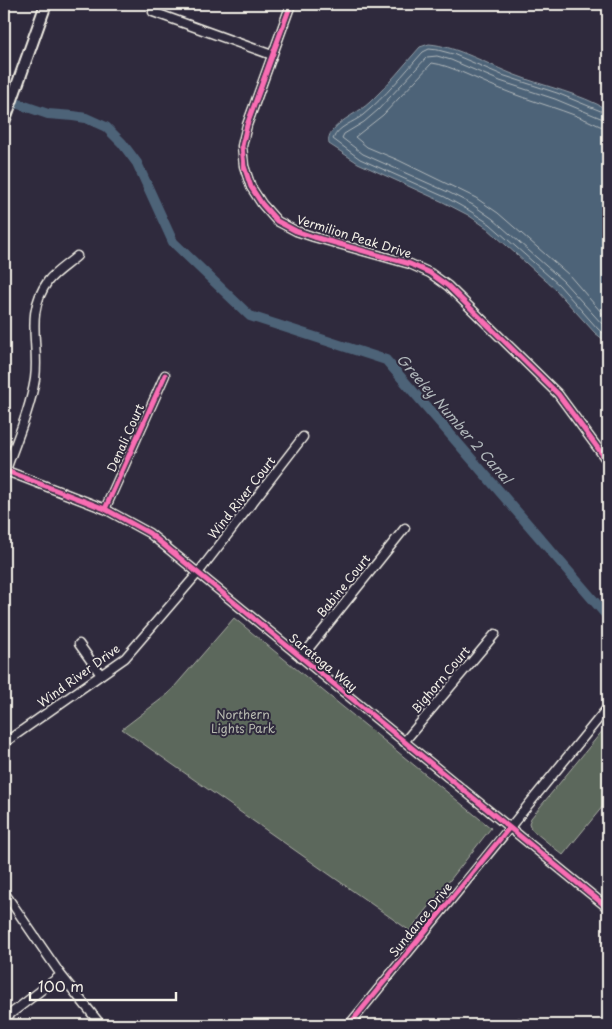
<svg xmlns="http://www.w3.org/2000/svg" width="612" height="1029" viewBox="0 0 612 1029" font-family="'Playpen Sans',sans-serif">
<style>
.green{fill:#5b675b;stroke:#a8aca2}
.water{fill:#4d6378;stroke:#909ca5}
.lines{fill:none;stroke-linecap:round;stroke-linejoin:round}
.shore{stroke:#b1b8bb;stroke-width:1}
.canal{stroke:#4d6378;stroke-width:10}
.minor-casing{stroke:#f4f1e8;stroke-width:11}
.tertiary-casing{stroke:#f4f1e8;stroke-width:14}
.minor{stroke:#2f2a3d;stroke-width:8}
.tertiary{stroke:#2f2a3d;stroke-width:10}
.cycleway-casing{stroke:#2f2a3d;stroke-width:8}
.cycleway{stroke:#f96db3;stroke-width:5}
.labels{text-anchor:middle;stroke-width:4;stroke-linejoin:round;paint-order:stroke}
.street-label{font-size:12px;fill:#f4f1e8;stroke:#2f2a3d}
.park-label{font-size:12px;fill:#b7bab0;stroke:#2f2a3d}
.water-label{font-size:14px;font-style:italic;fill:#b1b8bb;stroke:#2f2a3d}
</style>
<rect width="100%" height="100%" fill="#2f2a3d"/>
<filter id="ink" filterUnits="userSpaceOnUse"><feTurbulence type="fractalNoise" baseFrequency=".02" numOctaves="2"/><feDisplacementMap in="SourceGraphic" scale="10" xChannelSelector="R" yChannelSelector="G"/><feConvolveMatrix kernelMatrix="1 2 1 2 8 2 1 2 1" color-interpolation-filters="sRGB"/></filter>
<g filter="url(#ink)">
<path class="green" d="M234,618l257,210 -81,103 -288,-202 46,-35z
M608,724v76l-45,55 -32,-26 -2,-6 2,-5z"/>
<path class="water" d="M429,44c27,2 60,21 86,31 31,12 64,18 93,35v233l-13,-10 -40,-44 -68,-61 -19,-13 -25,-13 -85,-39 -29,-19c-1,-5 0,-10 4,-14 8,-11 27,-18 37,-28 18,-17 34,-37 50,-55z"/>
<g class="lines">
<path class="shore" d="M608,114l-51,-21 -55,-18 -49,-21 -15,-4 -9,-1 -6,3c-19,21 -38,45 -60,63 -10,8 -25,11 -30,24l27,20 85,38 25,14 20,13 69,61 39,44 10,8
M608,120l-5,-1 -48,-20 -55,-18 -49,-21 -14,-4 -10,1 -49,53 -14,12 -20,12 -2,4 21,16 85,38 25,13 20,14 70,62 40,44 5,4
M608,128l-8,-2c-33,-16 -68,-24 -102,-38 -18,-7 -48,-23 -66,-25l-49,52 -28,22 12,10 31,13 78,38 22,15 71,62 39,45"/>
<path class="canal" d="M4,99l44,15 25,2 13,2 20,9 16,16 15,20 36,79 77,74 136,44 222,257"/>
<defs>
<path id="minor" d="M291,4l-44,121 -5,21 2,20 7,21 11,17 15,17 19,10 18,6 96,27 20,9 18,13 110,108 50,68
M153,12l119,43
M4,470l101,39 44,24 459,375
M6,470c10,-29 24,-60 29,-91 5,-36 -11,-64 13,-98 7,-9 20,-17 29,-25
M105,509l60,-134
M79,644l22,31
M301,658l104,-130
M404,742l91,-108
M4,743l121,-85 73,-85 105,-136
M4,892l57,83 40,50
M4,1017l5,-2 52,-40
M519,1023l2,2
M349,1025l259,-318"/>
<path id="tertiary" d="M4,122l42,-118"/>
</defs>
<use href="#minor" class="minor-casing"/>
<use href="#tertiary" class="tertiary-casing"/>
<use href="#minor" class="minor"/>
<use href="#tertiary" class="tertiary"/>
<defs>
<path id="cycleway" d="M291,4l-44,121 -5,21 2,20 7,21 11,17 15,17 19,10 18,6 96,27 20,9 18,13 110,108 50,68
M4,470l101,39 44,24 459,375
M105,509l60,-134
M349,1025l160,-197"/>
</defs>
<use href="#cycleway" class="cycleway-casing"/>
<use href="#cycleway" class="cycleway"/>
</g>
</g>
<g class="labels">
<g class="street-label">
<text transform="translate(354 237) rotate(17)" y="4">Vermilion Peak Drive</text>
<text transform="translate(126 438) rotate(-66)" y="4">Denali Court</text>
<text transform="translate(242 498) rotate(-52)" y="4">Wind River Court</text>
<text transform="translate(344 586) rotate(-51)" y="4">Babine Court</text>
<text transform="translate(323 663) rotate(39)" y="4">Saratoga Way</text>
<text transform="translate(79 676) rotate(-36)" y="4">Wind River Drive</text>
<text transform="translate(441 680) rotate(-50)" y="4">Bighorn Court</text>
<text transform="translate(421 920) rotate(-51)" y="4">Sundance Drive</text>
</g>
<g class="park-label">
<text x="243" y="719">Northern<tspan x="243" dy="14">Lights Park</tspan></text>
</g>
<g class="water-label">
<text transform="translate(454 419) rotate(49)" y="5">Greeley Number 2 Canal</text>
</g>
</g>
<rect width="612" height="1029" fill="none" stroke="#2f2a3d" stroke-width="20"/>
<rect x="10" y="10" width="592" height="1009" fill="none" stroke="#f4f1e8" stroke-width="2" filter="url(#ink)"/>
<path d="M30 992v8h146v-8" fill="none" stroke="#f4f1e8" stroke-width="2.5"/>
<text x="38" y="992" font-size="15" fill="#f4f1e8" stroke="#2f2a3d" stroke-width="4" paint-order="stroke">100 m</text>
</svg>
